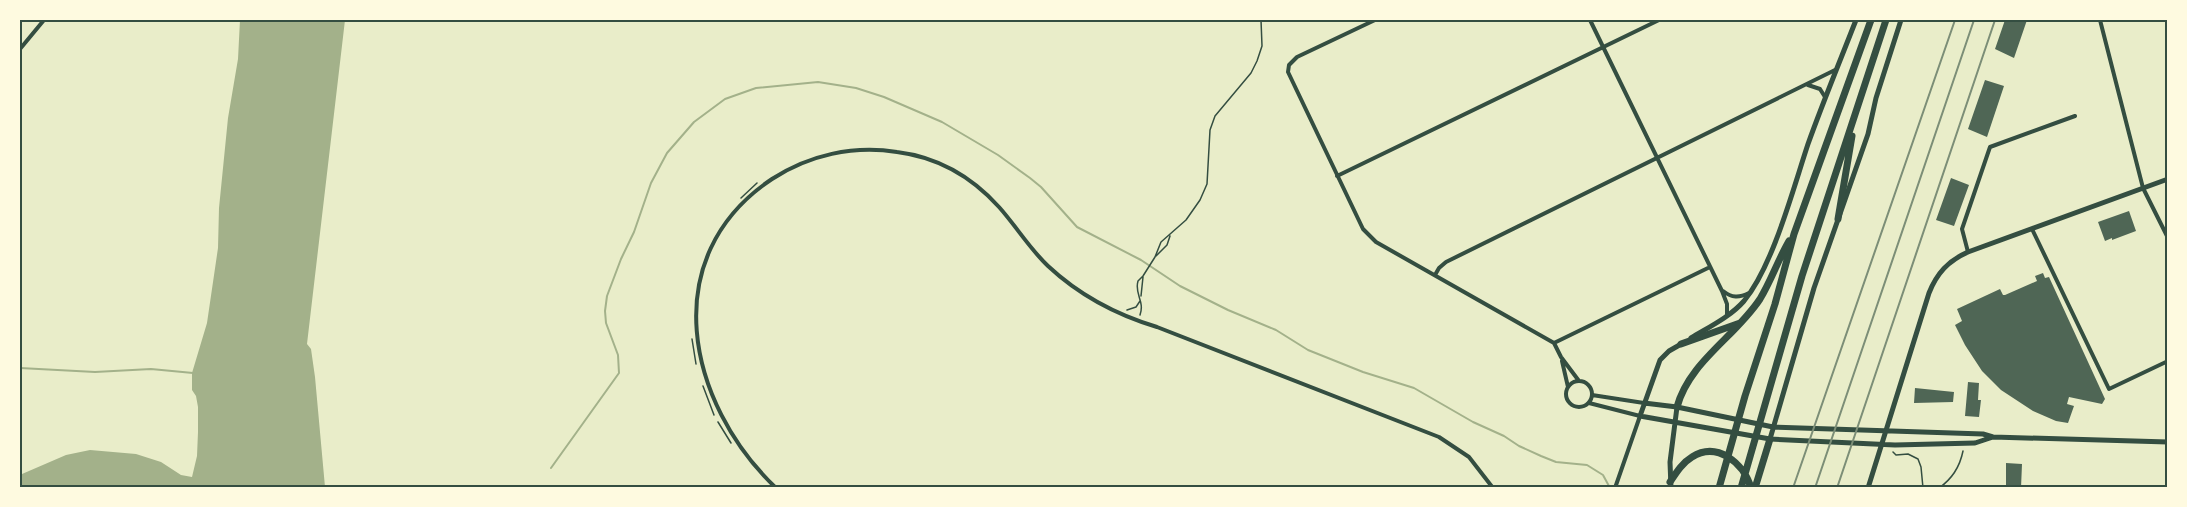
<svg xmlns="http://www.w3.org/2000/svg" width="2187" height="507" viewBox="0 0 2187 507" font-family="'DejaVu Sans',sans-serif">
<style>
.water{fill:#a3b18a}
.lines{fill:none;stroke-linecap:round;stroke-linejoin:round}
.stream{stroke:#a3b18a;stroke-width:2}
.building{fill:#4f6655}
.path{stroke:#344e41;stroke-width:1.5}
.minor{stroke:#344e41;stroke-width:4}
.secondary{stroke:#344e41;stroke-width:5}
.motorway{stroke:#344e41;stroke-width:7}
.rail{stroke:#7c8e77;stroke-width:2}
.neatline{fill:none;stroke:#344e41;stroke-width:2}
</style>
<rect width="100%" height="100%" fill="#e9edc9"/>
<path class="water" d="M240,20h105l-38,324 4,5 4,28 10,110h-305v-11l2,-2 44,-19 24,-5 46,4 25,8 20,13 11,2 5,-21 1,-24v-25l-2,-11 -4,-6v-17l15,-50 11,-75 1,-40 9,-90 10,-59z"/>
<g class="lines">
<path class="stream" d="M20,368l75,4 56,-3 42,4
M551,468l68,-95 -1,-18 -12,-32 -1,-12 2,-15 14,-37 13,-27 17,-49 16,-30 27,-31 31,-23 31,-11 62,-6 38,6 28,9 58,25 56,33 32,23 11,9 36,40 64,33 39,26 48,24 48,20 32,20 55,22 51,16 59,34 31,14 15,10 22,10 15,6 31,3 16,10 7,13"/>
</g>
<path class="building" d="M2005,20h22l-13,38 -19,-9z
M1985,80l19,6 -17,51 -19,-8z
M1951,178l18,7 -15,41 -18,-6z
M2129,211l7,20 -24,9v-2l-7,3 -7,-19z
M2043,273l2,5 4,-1 56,122 -3,5 -33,-7 -2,7 7,2 -6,17 -12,-2 -23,-10 -32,-21 -19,-19 -17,-26 -10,-20 7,-4 -5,-12 43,-20 3,6h2l32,-14 -2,-5z
M1968,382l11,1 -1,17h3l-2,17 -14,-1z
M1915,388l39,4 -1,10 -39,1z
M2006,463l16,1 -1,24h-15z"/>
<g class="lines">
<path class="path" d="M741,198l16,-15
M1156,256l11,-11 3,-9
M1141,296l2,-19
M1127,310l9,-3 4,-6
M1140,315c5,-14 -6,-21 -2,-34l5,-5 12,-19 6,-15 25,-22 14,-20 7,-16 3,-54 5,-14 36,-43 6,-12 5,-15 -1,-26
M692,339l4,25
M703,386l11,29
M718,422l13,21
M1893,452l3,3 12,-1 10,5 3,8 2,21
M1939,488c13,-9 21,-22 24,-37"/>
<path class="minor" d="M1375,20l-78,37 -8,8 -1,7 75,157 13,13 178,101 7,14 18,24
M1590,20l132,271 5,13v11
M2100,20l43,168 25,50
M20,49l24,-29
M1808,85l12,4 5,8
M1337,176l322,-156
M2032,229l77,160 59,-28
M1968,252l-6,-23 28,-82 85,-31
M1435,275l4,-7 7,-6 389,-192
M1723,291c9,7 16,7 26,2
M1554,343l156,-76
M1562,361l6,26
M1566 394a13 13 0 1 1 26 0a13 13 0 1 1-26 0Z
M1592,395l52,8
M1589,403l51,13 -25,72
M776,488c-89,-85 -121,-231 -4,-309 37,-24 81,-34 125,-27 40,5 75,25 102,55 17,19 30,41 49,59 31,29 69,49 109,61l282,110 30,20 24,31"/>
<path class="secondary" d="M1691,338c18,-11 39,-21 53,-37 29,-35 49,-112 64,-157 15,-42 32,-83 48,-124
M1683,343l-14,8 -9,9 -20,56 130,23 125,6 80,-2 18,-6
M1644,403l33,4 96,20 210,7 10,3 175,5
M1770,439l44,-151 54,-154 8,-36 25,-78
M1671,488l-1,-26 7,-55
M1868,488l61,-195c8,-20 19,-32 39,-41l200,-73"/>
<path class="motorway" d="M1838,219l14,-83
M1681,344l59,-21
M1677,407c12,-45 58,-70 83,-108 11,-18 18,-39 29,-58
M1670,482c6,-9 12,-19 22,-25 25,-16 52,6 59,31
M1719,488l26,-92 30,-92 19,-70 77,-214
M1741,488l61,-212 84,-256
M1755,488l15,-49"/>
<path class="rail" d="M1793,488l162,-468
M1815,488l159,-468
M1837,488l158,-468"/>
</g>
<rect width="2187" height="507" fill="none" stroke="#fefae0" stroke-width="42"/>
<rect x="21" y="21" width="2145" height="465" class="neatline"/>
</svg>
